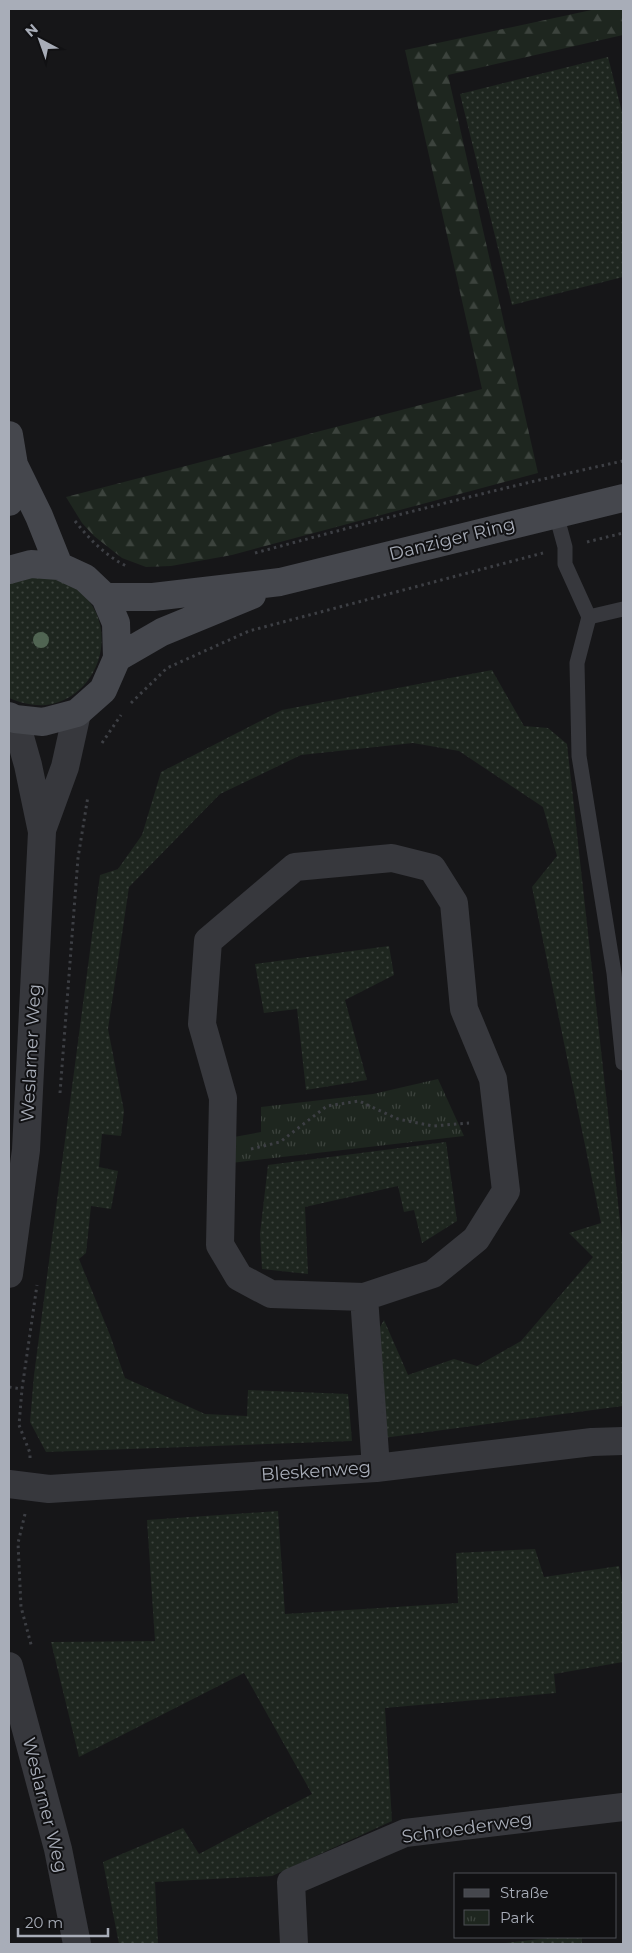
<svg xmlns="http://www.w3.org/2000/svg" width="632" height="1953" viewBox="0 0 632 1953" font-family="Montserrat,sans-serif">
<style>
.grass{fill:url(#grass-dots)}
.forest{fill:url(#forest-firs)}
.park{fill:url(#park-tufts)}
.lines{fill:none;stroke-linecap:round;stroke-linejoin:round}
.path{stroke:#3d3f44;stroke-width:3;stroke-dasharray:2.5 4;stroke-linecap:butt}
.service{stroke:#37383d;stroke-width:15}
.minor{stroke:#37383d;stroke-width:28}
.tertiary{stroke:#37383d;stroke-width:28}
.secondary{stroke:#45474d;stroke-width:28}
.tree{fill:#506452}
.labels{text-anchor:middle;stroke-width:4;stroke-linejoin:round;paint-order:stroke}
.street-label{font-size:18px;fill:#a8adb8;stroke:#111113}
</style>
<defs>
<pattern id="grass-dots" width="8" height="8" patternUnits="userSpaceOnUse" patternTransform="scale(1.25)"><rect width="8" height="8" fill="#1e261f"/><path d="M2 2h.1M6 6h.1" fill="none" stroke="#3c433d" stroke-width="1.8" stroke-linecap="round"/></pattern>
<pattern id="forest-firs" width="22" height="20" patternUnits="userSpaceOnUse" patternTransform="scale(1.25)"><rect width="22" height="20" fill="#1e261f"/><path d="M5 1l3.5 6h-7zM16 11l3.5 6h-7z" fill="#3c433d"/></pattern>
<pattern id="park-tufts" width="24" height="20" patternUnits="userSpaceOnUse" patternTransform="scale(1.25)"><rect width="24" height="20" fill="#1e261f"/><path d="M3 7l-1-3M5 7V3M7 7l1-3M15 17l-1-3M17 17v-4M19 17l1-3" fill="none" stroke="#3c433d"/></pattern>
</defs>
<rect width="100%" height="100%" fill="#161618"/>
<path class="grass" d="M608,57l15,59v161l-111,28 -52,-211z
M39,575c14,3 28,6 39,15 44,34 23,108 -32,115 -13,1 -25,-2 -37,-7v-115z
M492,670l32,56 24,2 19,16 56,504v158l-240,32 -7,-104 8,-14 24,55 46,-16 23,7 44,-25 72,-84 -24,-24 32,-10 -69,-336 25,-31 -14,-49 -84,-56 -46,-8 -112,12 -81,39 -91,93 -21,142 16,82 -3,25 -19,-2 -3,33 19,4 -7,38 -20,-3 -5,47 -7,6 31,76 15,43 80,36 42,2 1,-26 100,4 4,47 -306,11 -16,-30 4,-47 66,-500 18,-6 24,-34 19,-63 121,-62z
M389,946l5,29 -49,25 22,80 -61,10 -9,-81 -33,4 -9,-49z
M446,1142l11,79 -35,22 -8,-33 -10,2 -6,-26 -93,21 3,67 -46,-5 -2,-35 8,-69z
M278,1511l7,103 173,-11 -2,-50 79,-4 9,28 75,-11 4,24v72l-69,12 2,19 -171,15 7,113 -120,55 -117,6 3,62h-39l-16,-82 80,-34 16,26 113,-60 -68,-121 -165,84 -28,-115 104,-1 -8,-121z
M557,1937h25v7h-85z"/>
<path class="forest" d="M596,9h27v26l-175,40 90,398 -306,82 -61,11 -25,1 -24,-9 -28,-22 -12,-13 -16,-26 416,-108 -77,-339z"/>
<path class="park" d="M438,1079l26,57 -233,27 3,-26 27,-5v-25l112,-13z"/>
<g class="lines">
<path class="path" d="M75,521c15,19 31,35 53,46
M587,542l36,-9
M255,553c122,-33 244,-65 368,-92
M131,703l36,-35 82,-37 294,-78
M102,743l19,-28
M60,1093l18,-235 10,-62
M251,1149l29,-7 47,-36 32,-5 39,18 35,7 36,-3
M9,1387l13,2
M30,1458v-5l-11,-28 3,-36 15,-104
M25,1514l-7,29 3,64 11,41"/>
<path class="service" d="M556,514l9,33v17l24,53 34,-8
M589,617l-12,46 2,93 35,217 9,90"/>
<path class="minor" d="M364,1297l-93,-3 -32,-17 -19,-32 3,-147 -21,-74 6,-83 87,-74 97,-9 40,10 22,35 10,106 29,70 13,112 -30,48 -43,35 -69,23 12,171
M9,1484l40,5 327,-21 216,-26 31,-1
M294,1944l-3,-62 114,-49 218,-26"/>
<path class="tertiary" d="M42,830l23,-63 12,-54
M9,1274l17,-124 16,-318 -14,-67 -13,-46
M9,1666l49,183 19,95"/>
<path class="secondary" d="M9,435l5,30 25,51 20,50
M9,502l5,-37
M9,570l22,-6 28,2 26,12 20,19 11,26 1,35 -14,32 -26,23 -34,9 -28,-3 -6,-3
M105,597h48l127,-15 343,-84
M117,658l45,-26 90,-37"/>
</g>
<circle class="tree" cx="41" cy="640" r="8"/>
<g class="labels">
<g class="street-label">
<text transform="translate(452 539) rotate(-14)" y="6">Danziger Ring</text>
<text transform="translate(31 1053) rotate(-87)" y="6">Weslarner Weg</text>
<text transform="translate(316 1471) rotate(-4)" y="6">Bleskenweg</text>
<text transform="translate(45 1805) rotate(76)" y="6">Weslarner Weg</text>
<text transform="translate(467 1828) rotate(-8)" y="6">Schroederweg</text>
</g>
</g>
<rect width="632" height="1953" fill="none" stroke="#a8adb8" stroke-width="20"/>
<rect x="454" y="1873" width="162" height="65" fill="#111113" stroke="#4d4f55"/>
<rect x="464" y="1889" width="25" height="8" fill="#45474d" stroke="#4d4f55"/>
<text x="500" y="1898" font-size="15" fill="#a8adb8">Straße</text>
<rect x="464" y="1910" width="25" height="15" fill="url(#park-tufts)" stroke="#4d4f55"/>
<text x="500" y="1923" font-size="15" fill="#a8adb8">Park</text>
<g transform="translate(40 40) rotate(319)" stroke="#111113" stroke-width="4" paint-order="stroke">
<path d="M0-4L9 19L0 12L-9 19Z" fill="#a8adb8"/>
<text y="-8" font-size="14" font-weight="bold" text-anchor="middle" fill="#a8adb8">N</text>
</g>
<path d="M18 1928v8h90v-8" fill="none" stroke="#a8adb8" stroke-width="2.5"/>
<text x="25" y="1928" font-size="15" fill="#a8adb8" stroke="#111113" stroke-width="4" paint-order="stroke">20 m</text>
</svg>
